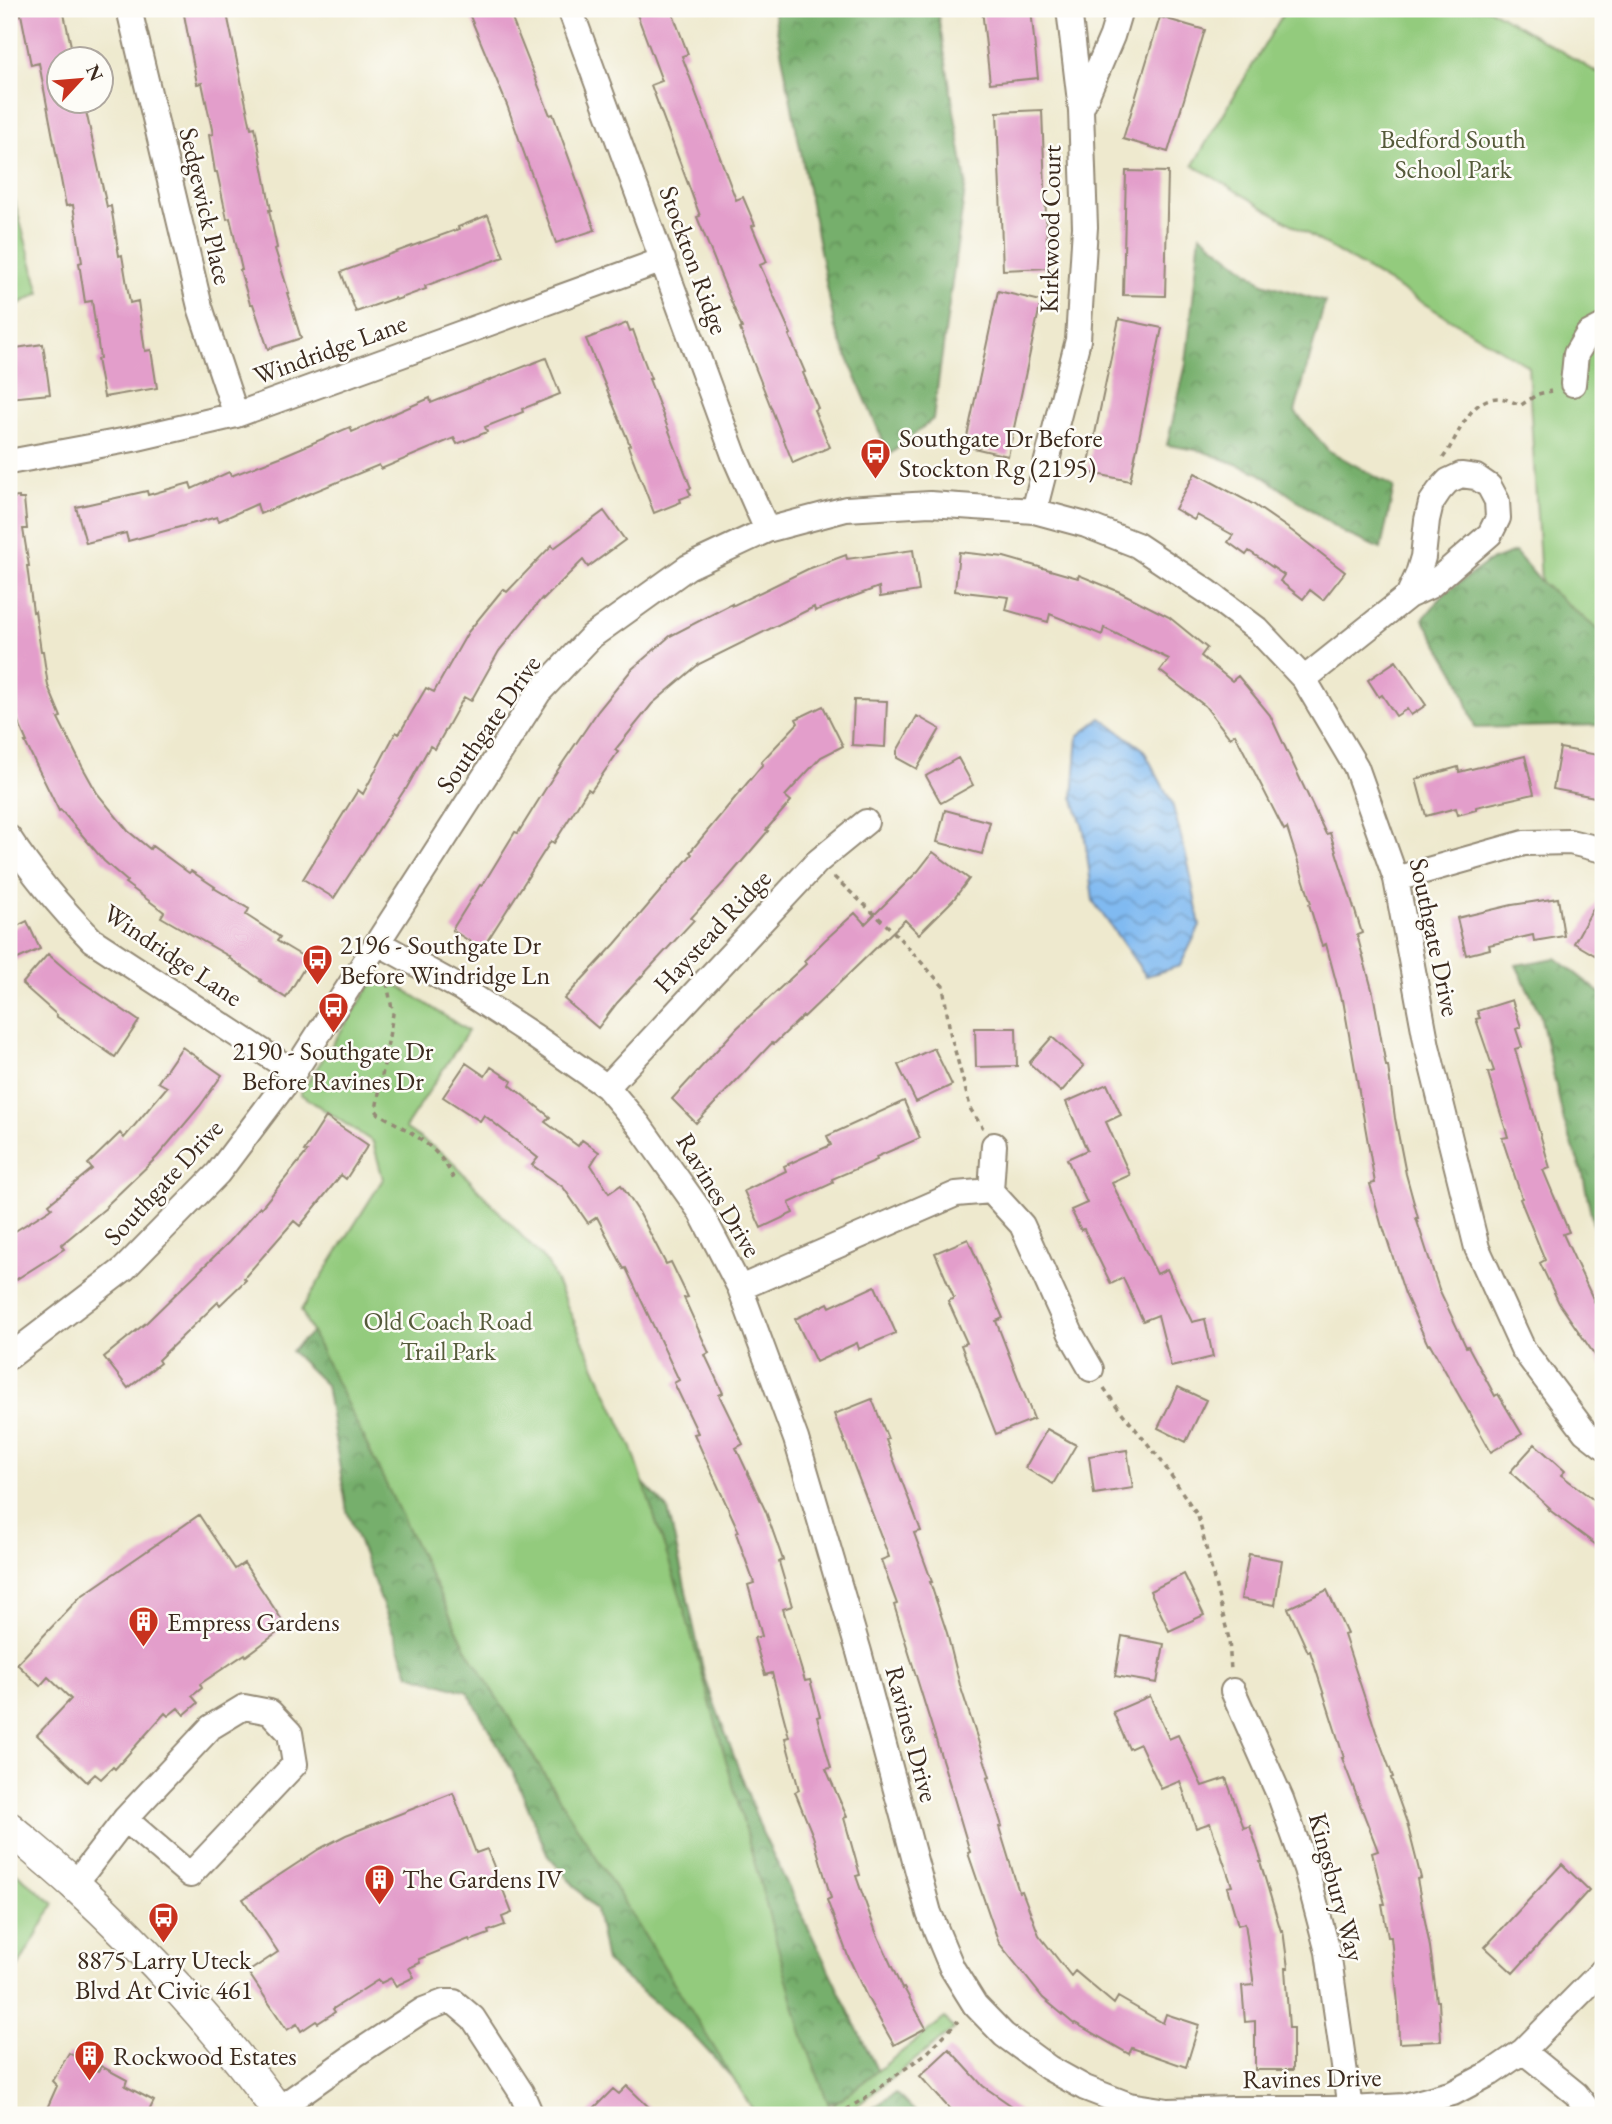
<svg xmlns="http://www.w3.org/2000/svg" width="1612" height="2124" viewBox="0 0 1612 2124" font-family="'EB Garamond',serif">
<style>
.forest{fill:url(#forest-crowns);stroke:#586c45;stroke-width:2}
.green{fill:#93cb7d;stroke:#677a4e;stroke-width:2}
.water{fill:url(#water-waves);stroke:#5e7288;stroke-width:2}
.building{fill:#e39ecb}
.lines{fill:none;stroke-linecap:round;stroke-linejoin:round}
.minor-casing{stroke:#948a76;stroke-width:28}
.major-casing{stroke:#948a76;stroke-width:35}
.path{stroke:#948a76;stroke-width:3.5;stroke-dasharray:5 5;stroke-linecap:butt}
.minor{stroke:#fff;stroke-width:24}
.major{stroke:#fff;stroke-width:32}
.labels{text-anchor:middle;stroke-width:5;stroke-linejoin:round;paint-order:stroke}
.park-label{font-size:26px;fill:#555a3a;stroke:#fdfcf7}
.street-label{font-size:26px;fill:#3b2a1e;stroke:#fdfcf7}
.poi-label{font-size:26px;fill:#3b2a1e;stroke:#fdfcf7;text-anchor:start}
</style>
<defs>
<pattern id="forest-crowns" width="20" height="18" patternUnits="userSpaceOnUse" patternTransform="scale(1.75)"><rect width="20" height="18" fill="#76af6c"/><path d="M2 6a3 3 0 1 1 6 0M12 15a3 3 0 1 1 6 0" fill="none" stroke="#628f58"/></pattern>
<pattern id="water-waves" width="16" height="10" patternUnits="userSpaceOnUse" patternTransform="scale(1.75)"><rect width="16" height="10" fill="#80baf1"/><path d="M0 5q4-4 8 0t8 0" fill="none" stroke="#6a97c3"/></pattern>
</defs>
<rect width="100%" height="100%" fill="#fdfcf7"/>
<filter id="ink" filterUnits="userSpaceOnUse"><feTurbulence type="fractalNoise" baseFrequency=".0143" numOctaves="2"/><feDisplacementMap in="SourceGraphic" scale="14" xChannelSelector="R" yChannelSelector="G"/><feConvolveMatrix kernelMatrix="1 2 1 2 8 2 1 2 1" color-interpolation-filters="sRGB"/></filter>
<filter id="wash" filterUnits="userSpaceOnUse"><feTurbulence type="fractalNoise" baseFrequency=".00686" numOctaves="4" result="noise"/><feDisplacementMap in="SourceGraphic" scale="28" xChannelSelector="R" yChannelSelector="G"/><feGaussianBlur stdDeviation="1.57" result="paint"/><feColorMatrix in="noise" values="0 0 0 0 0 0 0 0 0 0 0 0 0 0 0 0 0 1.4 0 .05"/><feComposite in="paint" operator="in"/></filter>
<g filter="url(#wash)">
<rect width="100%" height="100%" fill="#eee9ce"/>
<path class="forest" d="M773,9h164l29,173 -33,237 -44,36 -54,-127z
M1200,234l63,49 62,19 -30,110 33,38 66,37 -13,62 -37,-16 -87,-61 -55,-21 -35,-6 19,-81z
M1515,552l26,30 62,52v91l-128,3 -16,-49 -36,-60 21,-25 44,-32z
M1556,958l47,37v253l-7,-9 -13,-64 -19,-53 -24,-108 -24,-49z
M381,1270l236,185 51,54 37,169 57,154 116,240 -39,29 -51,14 -36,-16 -63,-68 -83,-69 -10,-52 -48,-54 -33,-80 -47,-84 -59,-18 -62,-163 -21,-126 -35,-34z
M895,2093l24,22h-56z"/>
<path class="green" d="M1286,9h204l113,67v558l-62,-52 -13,-216 -335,-201z
M9,181l31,112 -31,16z
M391,981l77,50 -63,97 43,29 100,107 84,184 49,150 121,436 28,74 115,-90 9,11 -109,86h-89l-290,-467 -165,-338 82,-131 -10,-37 -73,-48 71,-109z
M9,1867l45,37 -45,79z"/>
<path class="water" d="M1101,718l42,31 29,54 17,64 11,59 -20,40 -34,10 -53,-75 -9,-70 -11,-34 5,-61z"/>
<g id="blocks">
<path class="building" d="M20,9h43l10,46 -13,3v44h24l23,105 4,-1 8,50 3,-1 8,48 8,-2 7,50 6,-1 6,38 -53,9 -7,-38 3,-1 -8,-57 -7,1 -6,-39 3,-1 -9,-57 -7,1 -27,-143 -8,2z
M183,9h43l25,119 4,-1 16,83h-2l8,38 -2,1 14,44h-2l14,45 -33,11 -15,-45h-3l-10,-34h2l-12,-52 -3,1 -10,-47h-2l-6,-37 4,-1 -11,-51 -5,1z
M467,9h41l42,106 3,-1 42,116 -39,13 -49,-138z
M635,9h36l17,45 -6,2 54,144 7,-3 12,28 -3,1 15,36 -7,3 31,69 -2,1 16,37 -2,1 15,35 -4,2 16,37 -37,16 -53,-134 2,-1 -45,-111 3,-1 -49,-131 11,-4z
M982,9h49l7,69 -48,5z
M1160,17l45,13 -37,122 -45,-13z
M1042,110l6,158 -45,2 -6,-158z
M1126,171l42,1 -3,124 -42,-1z
M488,215l16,42 -79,29 1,3 -30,11 -1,-2 -39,14 -15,-40 118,-43 -1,-2z
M998,291l43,10 -33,155 -43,-10z
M1119,319l43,9 -32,153 -43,-9z
M627,323l3,8 3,-1 7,20 11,29h-2l42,109 -3,1 3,6 -11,4 1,3 -27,11 -26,-67 2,-1 -44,-106z
M43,344l7,50 -41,4v-49z
M546,358l14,36 -38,15 1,3 -38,15 2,5 -30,12 -3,-6 -73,31 -2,-4 -119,49 -3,-10 -38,17 -2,-4 -89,24 -2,-8 -40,10 -10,-36 71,-16 1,4 42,-12 2,6 37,-17 2,4 49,-19 70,-30 2,5 78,-34 1,5z
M1195,473l58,31 39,27 53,41 -22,28 -13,-10 -7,9 -23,-18 4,-6 -35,-24 -3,4 -18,-13 5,-7 -36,-20 -3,5 -19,-11z
M19,497v2h5l3,30h-4l6,37h-2l6,46 2,-1 6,40h2l5,35 13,31 -3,1 24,48 15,27 31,38 22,18 2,-3 37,27 2,-2 24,16 -1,1 35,21 -3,6 34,22 -3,4 32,19 -23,38 -26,-17 1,-1 -32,-22 1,-1 -69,-40 3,-5 -39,-29 2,-2 -23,-20 -43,-51 -2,1 -34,-69h2l-18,-41v-203z
M604,511l21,29 -37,27 -5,-7 -40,40 -1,-2 -43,53 -28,50 -7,-4 -29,52 -5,-3 -24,43h-1l-71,109 -31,-19 55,-89 5,4 33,-62 3,2 27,-46 8,4 34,-60 35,-43 4,3 45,-47 2,3z
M913,550l6,41 -39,6 -1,-10 -64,24 -1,-4 -115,57 -47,40 -37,46 3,2 -27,39 -3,-2 -34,54 -3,-2 -69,108 -30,-19 28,-45 2,1 33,-54 3,1 33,-53 47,-69 34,-42 38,-33 62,-32v2l76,-37 38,-14 1,4z
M959,552l45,5 74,21 1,-3 41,17 49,25 38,31 -6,8 31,25 6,-5 32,39 56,119 4,-1 32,100 -5,2 16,58 13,73h2l7,52 11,56 12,44h-2l23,71 27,58 2,-1 27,50 3,-2 24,40 -31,18 -61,-108 -2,1 -23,-51 -22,-67h-1l-12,-43 5,-1 -32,-183h-2l-15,-56 -4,2 -13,-42 2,-1 -24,-75 -3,2 -49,-96 -5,4 -25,-32 -45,-35 9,-12 -65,-31 -2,7 -52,-21 -2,8 -42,-12 3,-13 -54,-6z
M1396,661l30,44 -15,10 -4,-6 -11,7 -14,-21 -3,2 -11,-17z
M854,700l33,1 -2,46 -33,-2z
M823,706l20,40 -22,11 -36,39 6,5 -25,29 2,1 -42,49 -35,38 3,2 -77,83 -19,25 -34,-29 51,-55 77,-90 -2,-2 73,-88 -2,-2 37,-39 -2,-4z
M917,716l23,13 -23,40 -20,-11v-7z
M1560,748l43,8v23l-3,19 -47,-9z
M1525,756l9,38 -58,13v3l-18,5 -2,-7 -30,8 -10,-37 42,-12 1,5z
M958,758l15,27 -32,18 -15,-27z
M945,810l45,12 -8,32 -45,-12z
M933,852l36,27 -16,21 -34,34 -14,-14 -101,97 -1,-1 -29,28 -2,-1 -76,80 -24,-24 65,-71 69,-64 -2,-3 21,-21 30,-27 10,11 53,-53z
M1603,891v69l-29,-17z
M1558,898l6,38 -30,5 -1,-6 -44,10 1,4 -24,6 -9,-37 55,-13z
M27,921l13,28 -31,14v-33z
M48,954l24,21 67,46 -24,36 -59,-41 1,-1 -35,-31z
M1512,1000l9,27 -5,2 6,18 -7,2 35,119 -7,2 26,62 -6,2 32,69 8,-5v69l-44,-64 -19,-40 5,-3 -25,-61 2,-1 -20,-60 6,-1 -20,-64 6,-2 -18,-52 4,-1 -3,-7z
M975,1028h41l1,38 -41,1z
M1052,1037l32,29 -23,26 -32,-29z
M182,1047l40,28 -22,31 -43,51 -51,49 1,1 -46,38 3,4 -55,35v-49l43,-27 -3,-4 43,-35 -4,-5 32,-31 4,5 43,-51 -9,-5z
M934,1048l18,37 -36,17 -18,-37z
M466,1063l19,13 6,-9 21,14 -2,4 40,32 -5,5 33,24 4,-6 17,12 -8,13 18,28 12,-8 18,27 27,52 5,-2 17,35 -4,1 25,55 -4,2 18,38 -4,2 24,49 -7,4 30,64 17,48 -4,2 13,44 -9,3 22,72 5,-1 10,36 -3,1 14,51 -5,1 21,48 -3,1 16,57 -4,1 20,56 26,57 2,-1 22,40 -32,17 -27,-48 -19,-41 -21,-56 4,-2 -18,-62 -18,-44 4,-2 -14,-52 4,-1 -17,-64 -7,2 -11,-37 8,-2 -14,-51 6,-2 -18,-50 3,-1 -45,-98 4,-1 -24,-50 5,-3 -53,-112 -2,1 -27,-52 -9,6 -25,-36 -31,-22 6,-7 -54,-43 -4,6 -37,-24z
M1107,1084l14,31 -15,7 24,53 -18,8 45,91 10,-5 25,53 13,-3 8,38 -42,10 -13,-52 -15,6 -20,-43 -12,6 -27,-55 -3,1 -10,-20 16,-7 -20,-44 20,-9 -21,-48z
M904,1101l16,37 -44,19 1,3 -45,19 1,4 -44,20 4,10 -32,15 -17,-37 42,-20 -2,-5 47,-21 -4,-9z
M326,1117l42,28 -22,34 -5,-4 -41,51 -6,-5 -50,57 2,2 -26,25 -2,-3 -60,58 2,3 -32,25 -24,-31 43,-35 82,-80 31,-35 1,1 46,-56 -3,-1z
M968,1239l35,79 -7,3 38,98 -38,15 -35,-89 6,-2 -19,-42 6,-3 -19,-45z
M875,1286l21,47 -37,16 -2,-6 -41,19 -21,-43 33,-16 2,4z
M1178,1387l28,13 -20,42 -28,-14z
M872,1399l16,40 -2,1 35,91 -7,2 18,49h-2l17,51 13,52 30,92 -3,1 15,48 -3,1 20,65 3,-1 17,44 32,41 4,-5 39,33 4,-7 45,26 3,-9 33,11 -13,42 -54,-19 -3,6 -54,-31 -1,1 -31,-26 -44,-55 -31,-90 2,-1 -16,-54 -60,-193 3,-1 -16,-44 8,-3 -55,-143z
M1047,1429l29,16 -23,39 -28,-16z
M1535,1444l30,27 -4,4 42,32v43l-55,-41 2,-1 -40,-36z
M1127,1450l6,38 -39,6 -5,-38z
M199,1515l36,54 9,-6 38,57 -9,6 4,7 -31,23 -1,-2 -45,30 2,4 -10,8 6,7 -14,12 -6,-7 -10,8 -3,-3 -50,56 -2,-2 -12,12 -6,-5 -8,8 -50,-47 34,-36 -23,-22 -8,9 -23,-22 63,-67z
M1249,1554l33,6 -7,45 -34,-6z
M1184,1574l20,41 -35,16 -19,-40z
M1327,1590l20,44 -3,1 32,97 17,45 -2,1 16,45 14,55 -4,1 13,68 7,54h2l2,40 -42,2 -1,-39 -7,-67h-3l-6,-33h3l-13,-51 6,-2 -36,-93h2l-34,-107 -2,1 -20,-44z
M1122,1636l42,8 -7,39 -42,-7z
M1150,1696l19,43 9,-4 24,51 24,-8 18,50 6,-2 12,36h-2l21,69 2,-1 5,38h-3l4,60h4v42h-38v-49l-10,1 -3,-36 12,-1 -9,-62 -7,2 -11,-38 5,-1 -22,-63 -14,5 -16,-47 -19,8 -21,-45 -11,5 -16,-37z
M453,1793l23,60 11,-4 25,64 -10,4 3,8 -17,6 1,3 -19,7 -1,-2 -50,20 1,4 -11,5 5,9 -18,9 -5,-8 -10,5 -3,-3 -45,29 2,3 -17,11 -2,-2 -15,10 -4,-7 -10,6 -39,-58 30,-20 -35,-53 76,-50 27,-14z
M1562,1864l27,26 -76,83 -28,-26z
M949,2049l34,37 42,29h-70l-35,-39z
M69,2053l29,18 3,-5 26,14 -2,6 29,15 -7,14h-103l13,-29 -5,-5z
M627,2086l30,29h-70l26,-26 6,5z"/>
</g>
</g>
<g filter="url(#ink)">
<use href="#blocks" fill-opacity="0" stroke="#948a76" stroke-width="2"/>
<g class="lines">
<defs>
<path id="minor" d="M129,9l71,298 36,108
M570,9l164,446 33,75
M1081,109l31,-73 8,-27
M1573,384l3,-30 12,-20 15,-8
M9,462l124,-23 103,-24 427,-155
M1034,511l44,-171 7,-113 -4,-117 -12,-101
M1304,679l104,-83 22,-10 60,-52 8,-16 -1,-17 -8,-15 -13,-9 -15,-2 -13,6 -9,10 -8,12 -4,17 -4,37 -5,17 -10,22
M9,838c24,37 52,70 83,102l202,132
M1396,879l128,-36 46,-1 33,8
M378,943l84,46 75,49 70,49 32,38 61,86 40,77 56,151 63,213 70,261 23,55 23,37 29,30 45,33 36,20 44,17 39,6 65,-2h117l55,-3 48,-13 38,-20 32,-22 80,-81
M607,1087l210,-225 49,-40
M991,1191l3,-46
M740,1288l216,-94 35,-3 31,34 49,109 20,35
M9,1357l115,-88 94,-96 76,-101 245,-380 53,-56 96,-69 79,-37 79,-21 84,-5 104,7 52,14 51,20 71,47 49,37 47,50 52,88 40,112 31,167 50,202 46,101 62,83 18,14
M1233,1691l48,108 25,70 22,83 22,157
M75,1884l50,-65 86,-92 33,-20 26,5 20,21 5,31 -105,111 -65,-56
M1523,2051l53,43 16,21
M270,2115l86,-61 67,-44 21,-8h10l19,16 48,74 10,23"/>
<path id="major" d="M9,1828c22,19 44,37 65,56 74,67 149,150 207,231"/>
</defs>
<use href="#minor" class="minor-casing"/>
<use href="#major" class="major-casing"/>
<path class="path" d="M1443,458c15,-19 25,-61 56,-60 6,0 15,5 22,7l17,-11 13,-3
M834,877l58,53 51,56 7,46 21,78 12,18
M385,973l8,41 -17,96 3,4c30,17 61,32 75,66
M1104,1388l11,16 45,55 38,57 31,123 2,32
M723,2108l13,7
M838,2115l30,-19 60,-44 30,-31"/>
<use href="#minor" class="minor"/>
<use href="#major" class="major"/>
</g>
</g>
<defs>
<symbol id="bus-pin" viewBox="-11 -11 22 30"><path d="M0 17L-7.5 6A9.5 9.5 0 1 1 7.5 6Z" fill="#c8321e" stroke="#fdfcf7"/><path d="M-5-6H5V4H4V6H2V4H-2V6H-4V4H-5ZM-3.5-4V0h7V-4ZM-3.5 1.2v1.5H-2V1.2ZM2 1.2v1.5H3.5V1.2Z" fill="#fff"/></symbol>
<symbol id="building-pin" viewBox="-11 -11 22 30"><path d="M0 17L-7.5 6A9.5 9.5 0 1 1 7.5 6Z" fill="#c8321e" stroke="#fdfcf7"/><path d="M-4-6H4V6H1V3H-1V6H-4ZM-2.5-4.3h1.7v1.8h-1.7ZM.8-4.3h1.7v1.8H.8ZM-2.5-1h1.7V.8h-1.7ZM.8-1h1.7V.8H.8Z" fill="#fff"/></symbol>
</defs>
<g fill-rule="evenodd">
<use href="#bus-pin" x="858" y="436" width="35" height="47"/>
<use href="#bus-pin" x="300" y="942" width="35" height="47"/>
<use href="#bus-pin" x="316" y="990" width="35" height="47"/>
<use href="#building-pin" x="126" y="1604" width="35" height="47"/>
<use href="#building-pin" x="362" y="1862" width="35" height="47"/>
<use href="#bus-pin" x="146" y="1900" width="35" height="47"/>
<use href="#building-pin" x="72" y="2038" width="35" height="47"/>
</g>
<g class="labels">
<g class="park-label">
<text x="1453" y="148">Bedford South<tspan x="1453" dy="30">School Park</tspan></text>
<text x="448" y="1330">Old Coach Road<tspan x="448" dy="30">Trail Park</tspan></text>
</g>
<g class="street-label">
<text transform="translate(206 206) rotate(77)" y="9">Sedgewick Place</text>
<text transform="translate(1050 229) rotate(-89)" y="9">Kirkwood Court</text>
<text transform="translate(694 260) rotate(70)" y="9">Stockton Ridge</text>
<text transform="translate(330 349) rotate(-20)" y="9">Windridge Lane</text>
<text transform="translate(488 724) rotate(-55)" y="9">Southgate Drive</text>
<text transform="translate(712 931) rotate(-47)" y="9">Haystead Ridge</text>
<text transform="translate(1435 937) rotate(78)" y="9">Southgate Drive</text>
<text transform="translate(173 955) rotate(34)" y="9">Windridge Lane</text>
<text transform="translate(163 1182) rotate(-47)" y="9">Southgate Drive</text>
<text transform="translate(719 1195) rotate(59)" y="9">Ravines Drive</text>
<text transform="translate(912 1734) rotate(75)" y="9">Ravines Drive</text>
<text transform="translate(1337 1887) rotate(75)" y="9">Kingsbury Way</text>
<text transform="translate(1312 2078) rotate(-1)" y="9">Ravines Drive</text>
</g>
<g class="poi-label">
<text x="899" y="447">Southgate Dr Before<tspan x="899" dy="30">Stockton Rg (2195)</tspan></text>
<text x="340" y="954">2196 - Southgate Dr<tspan x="340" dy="30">Before Windridge Ln</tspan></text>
<text x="333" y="1060" text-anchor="middle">2190 - Southgate Dr<tspan x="333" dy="30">Before Ravines Dr</tspan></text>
<text x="167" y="1631">Empress Gardens</text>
<text x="402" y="1888">The Gardens IV</text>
<text x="164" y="1969" text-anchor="middle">8875 Larry Uteck<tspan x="164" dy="30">Blvd At Civic 461</tspan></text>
<text x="113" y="2065">Rockwood Estates</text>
</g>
</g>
<rect width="1612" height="2124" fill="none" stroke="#fdfcf7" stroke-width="35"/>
<g transform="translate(80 80) rotate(64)"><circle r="33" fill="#fdfcf7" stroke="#afa8a0" stroke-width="2"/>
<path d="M0-5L12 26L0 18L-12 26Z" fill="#c8321e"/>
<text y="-10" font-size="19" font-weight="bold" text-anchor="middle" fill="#3b2a1e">N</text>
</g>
</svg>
